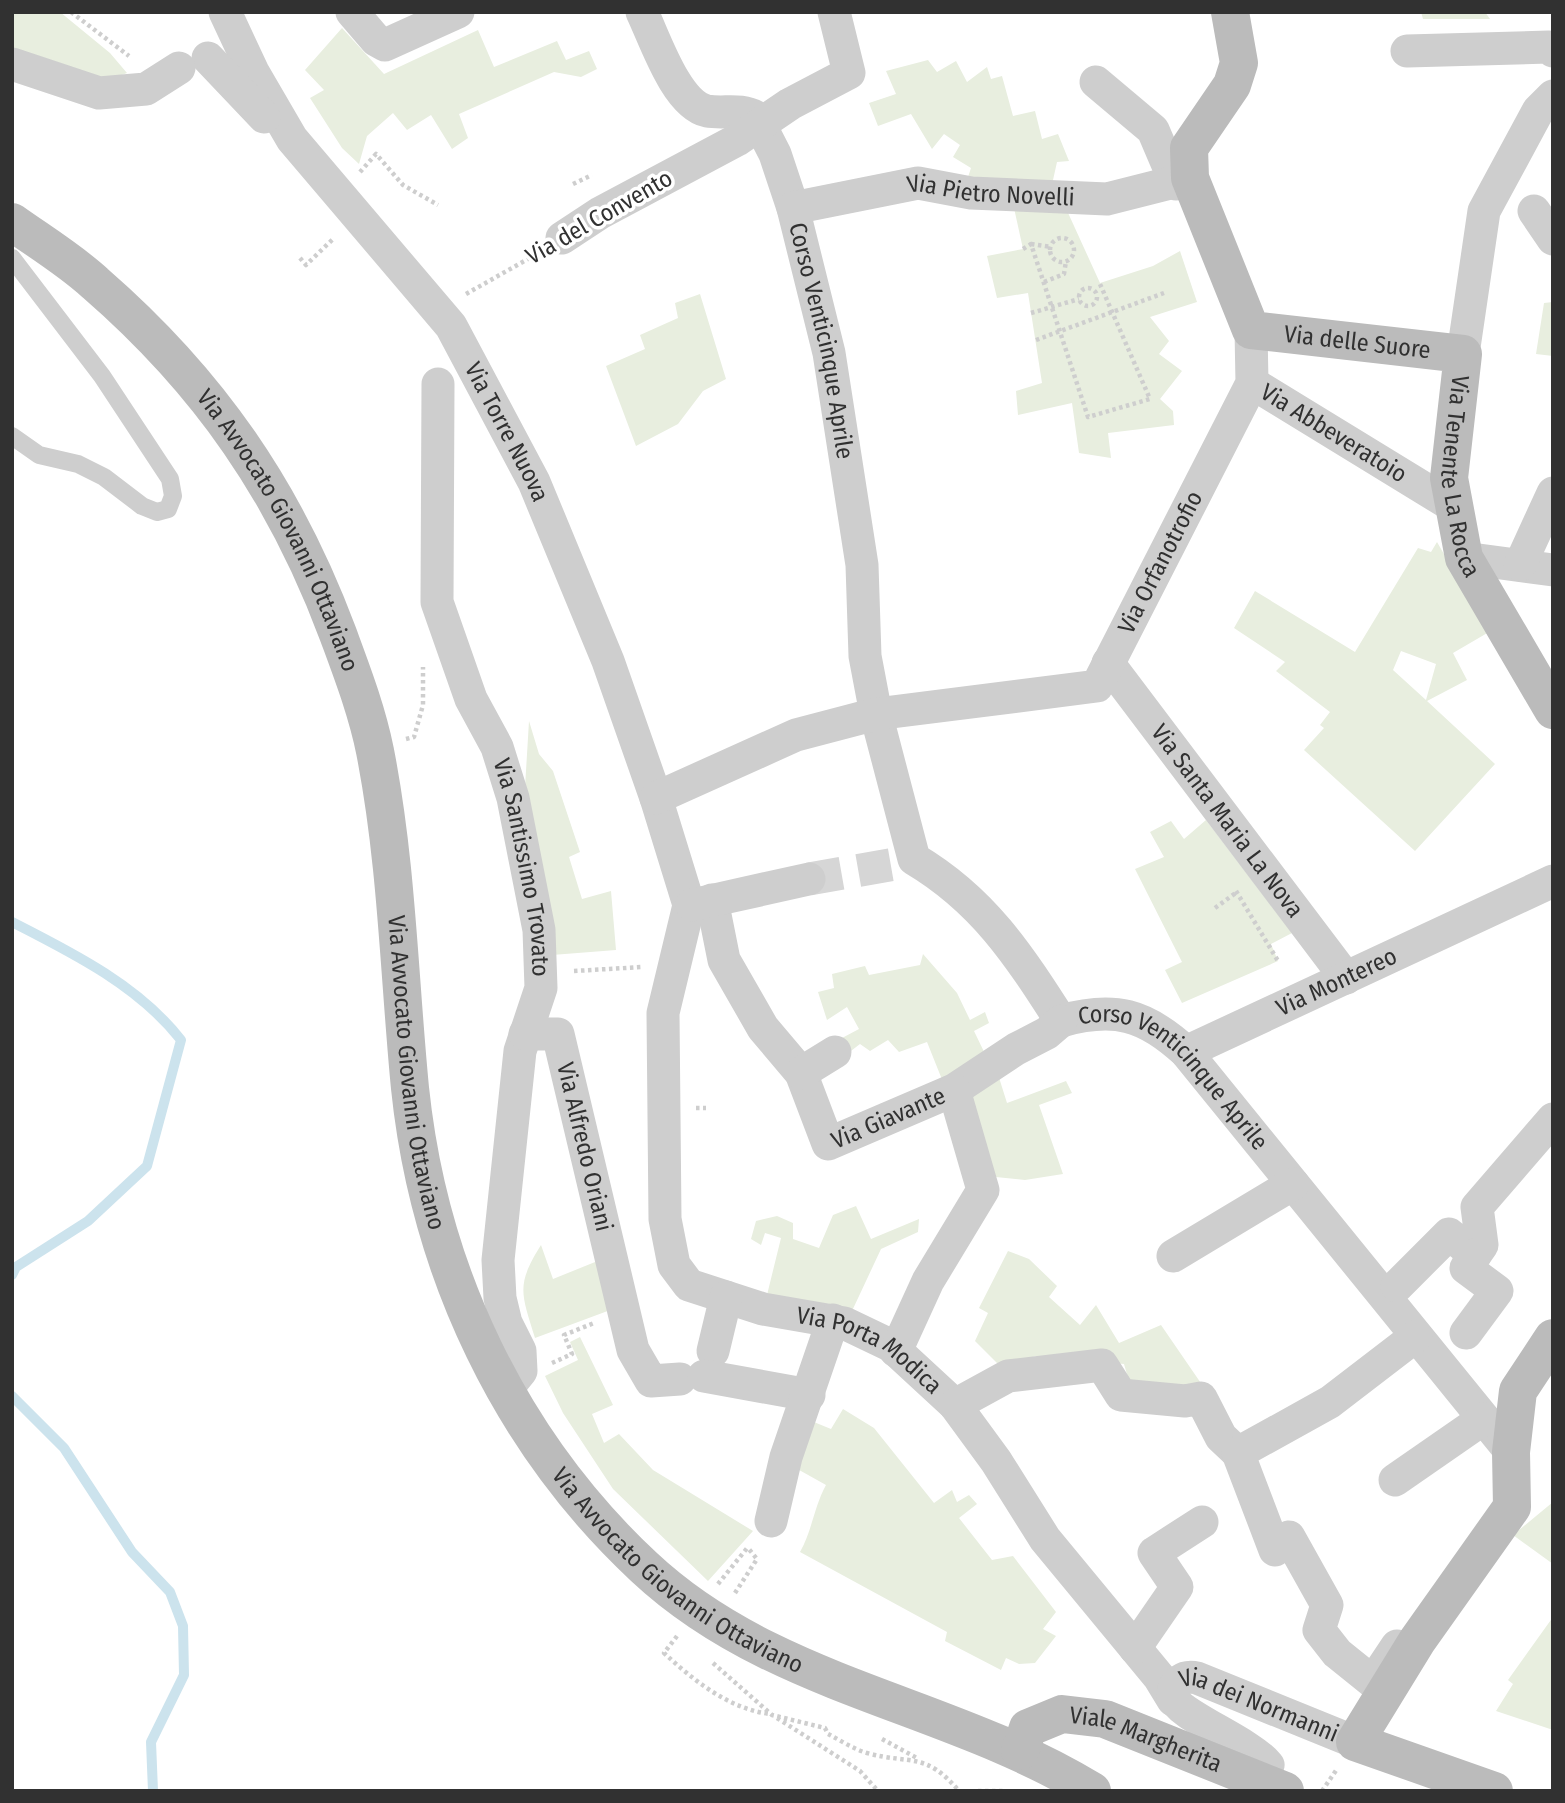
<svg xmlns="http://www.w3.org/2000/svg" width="1565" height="1803" viewBox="0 0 1565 1803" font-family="'Fira Sans Condensed',sans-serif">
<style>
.green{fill:#e8eedf;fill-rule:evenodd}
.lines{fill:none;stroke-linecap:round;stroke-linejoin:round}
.stream{stroke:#cce3ed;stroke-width:10}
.street-tunnel{stroke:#d6d6d6;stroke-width:33;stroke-dasharray:33 17;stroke-linecap:butt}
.path{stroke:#cecece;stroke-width:4.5;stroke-dasharray:3.5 3.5;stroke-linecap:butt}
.lane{stroke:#cecece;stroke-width:18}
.street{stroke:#cecece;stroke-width:33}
.secondary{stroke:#bbb;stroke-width:38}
.labels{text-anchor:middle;stroke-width:7;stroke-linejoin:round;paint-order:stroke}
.street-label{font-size:24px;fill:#313131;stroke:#fff}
</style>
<rect width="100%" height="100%" fill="#fff"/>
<path class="green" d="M12,12h48l50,41 17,20 -24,9 -91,-25z
M1421,12h64l5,7h-67z
M342,28l42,46 94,-44 16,37 63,-26 9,19 23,-9 8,18 -16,8 -27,-5 -95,42 9,24 -16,11 -21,-34 -24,15 -14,-17 -26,23 -8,28 -17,-16 -32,-50 14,-8 -19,-20z
M928,60l9,12 19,-11 11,21 20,-15 4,12 11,-3 11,40 22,-5 7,28 16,-5 11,27 -12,1 -6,27 -85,-6 5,-15 -18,-11 7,-12 -16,-11 -12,15 -21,-35 -33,12 -9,-23 27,-9 -10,-23z
M1064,204l36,79 53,-17 27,-15 17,51 -47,15 19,24 -10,13 23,17 -22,28 13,12 1,14 -66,8 3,25 -32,-5 -7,-50 -54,12 -2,-24 26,-8 -14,-90 -31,5 -10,-42 36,-7 -9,-41z
M700,294l26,85 -23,12 -25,33 -42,22 -30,-80 39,-17 -5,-14 38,-17 -3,-15z
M1553,302v54l-17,-2 8,-51z
M1437,542l52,90 -36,21 14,27 -40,21 68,63 -80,87 -111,-101 20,-22 -4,-3 10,-13 -54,-41 9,-9 -51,-34 21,-37 100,61 63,-104 13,4zM1401,651l35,13 -10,36 -33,-30z
M529,721l10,33 14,17 27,81 -11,5 13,42 29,-8 5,59 -64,5 -28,-151z
M1206,820l86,113 -21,11 7,17 -96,42 -17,-33 17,-8 -47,-93 29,-12 -14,-25 21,-11 13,18z
M923,954l34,39 13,27 15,-8 4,11 -15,8 13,27 -42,29 -18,-45 -28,10 -11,-12 -18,11 -10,-7 -13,10 -5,-16 17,-9 -12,-22 -20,13 -9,-28 16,-4 -2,-14 33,-8 4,9 51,-10z
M996,1068l11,35 59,-22 6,12 -33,12 24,69 -38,6 -39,-4 -22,-85z
M856,1206l15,33 48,-20 -1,13 -37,17 -29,62 -85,-16 14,-57 -16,-5 -4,12 -10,-6 5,-18 21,-5 16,7v16l26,9 14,-33z
M541,1245l12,34 47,-19 13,49 -78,29c-14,-45 -19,-53 6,-93z
M1008,1251l21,8 28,27 -8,11 31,28 16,-20 23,38 42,-18 46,67 -76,-4 -7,-24 -88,-8 -35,11 -26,-26 13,-28 -9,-5z
M580,1337l33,68 -21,9 12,29 15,-9 34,36 100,61 -45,50 -95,-92 -50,-76 -18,-37 33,-16 -8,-18z
M843,1409l31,19 60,75 18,-13 5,12 12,-7 8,9 -18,14 33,42 21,-4 43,56 -13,17 13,7 -21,27 -16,1 -13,-6 -5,12 -56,-29 2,-9 -147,-80c12,-21 14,-45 26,-67l-34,-19 17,-46 22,9z
M1553,1502v62l-40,-29z
M1553,1617v113l-57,-19 17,-27 -5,-4z"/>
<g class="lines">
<path class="stream" d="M12,922c61,31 127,64 169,118l-34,126 -59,55 -72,46 -4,8
M12,1396l52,52 68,104 38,40 13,34 1,49 -33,67 2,49"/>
<path class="street-tunnel" d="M809,879l86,-15"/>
<path class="path" d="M71,12l58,44
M360,172l16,-18 27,31 35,20
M573,184l19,-9
M1050 250a12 12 0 1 1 24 0a12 12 0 1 1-24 0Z
M1031,244l20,3
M1023,249l8,-5 57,173 62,-18 -50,-115
M300,258l6,7 27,-26
M1044,282l20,-8 2,-13
M1079 297a9 9 0 1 1 18 0a9 9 0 1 1-18 0Z
M466,294l69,-39
M1031,313l48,-14
M1036,340l128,-47
M406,739l8,-2 9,-32v-38
M1236,891l42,70
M1215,908l22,-16
M574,971l68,-4
M696,1108h10
M552,1363l20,-9 -8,-19 30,-12
M718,1584l30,-37
M735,1593l22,-34 -9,-11
M677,1636l-13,17c29,27 65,56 106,61
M713,1663l59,52 53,13 3,6c12,6 25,15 39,19 44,12 58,-2 92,38
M777,1718l83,53 18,20
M882,1739l35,19
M978,1791h27
M1322,1791l15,-22"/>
<path class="lane" d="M12,258l90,118 68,103 3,17 -5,13 -11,3 -15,-6 -38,-29 -26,-13 -39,-9 -27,-19"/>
<g class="street">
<path id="s1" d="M225,12l28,60 39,67 159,187 83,156 74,179 48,137 33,107 -26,108 2,206 9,46 15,20 74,24 81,14 46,22 65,60 41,56 49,78 114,138 14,23"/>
<path d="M352,12l24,28 9,5 73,-33"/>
<path id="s2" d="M642,12c13,27 34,92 65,99 17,3 33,-3 49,6l19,37 18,54 36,145 33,212 3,91 11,58 38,145c69,41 104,95 147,162 53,-15 84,-7 125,31l325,400"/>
<path d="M1407,51l142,-4 4,4"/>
<path d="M208,58l56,59"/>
<path d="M12,64l87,29 47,-4 33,-21"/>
<path d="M1096,82l57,48 23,54"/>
<path id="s3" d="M793,208l125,-25 53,10 136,6 83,-21"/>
<path d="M1534,211l19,28"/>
<path d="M562,238l38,-25 137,-73 53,-36 59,-31 -15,-61"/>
<path d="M1463,354l21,-143 54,-100 15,-15"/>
<path id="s4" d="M1252,383l201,123"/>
<path id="s5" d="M438,384l-1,218 34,97 26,48 16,51 26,132 2,58 -21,63 -22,209 2,38 6,25 14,28 1,20 -17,21"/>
<path d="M1464,558l89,12"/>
<path d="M1520,565l33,-72"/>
<path id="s6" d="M1108,663l238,315"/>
<path id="s7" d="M656,798l140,-63 80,-21 221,-28 155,-303 -1,-53"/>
<path id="s8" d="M712,900l12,60 39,68 38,45 27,71 126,-54 62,-41 31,-16 14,-12"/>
<path d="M692,905l117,-26"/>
<path id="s9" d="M525,1034h33l75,316 18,31 29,-2"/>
<path id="s10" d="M1186,1052l367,-171"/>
<path d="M801,1073l34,-21"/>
<path d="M1173,1256l120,-72"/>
<path d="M1397,1286l52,-52 26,21 7,-10 -5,-38 76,-88"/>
<path d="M1466,1333l31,-42 -31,-23 9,-13"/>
<path d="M713,1351l13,-54"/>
<path d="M896,1351l32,-70 55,-91 -29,-100"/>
<path d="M704,1376l105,19"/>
<path d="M955,1405l53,-29 94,-11 19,30 64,6 16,-3 20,39 17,16"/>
<path d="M1395,1480l88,-61"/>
<path d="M771,1521l15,-64 47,-137"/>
<path d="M1397,1646l-24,36 -36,-29 -18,-23 8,-25 -38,-68 -14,13 -37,-97 92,-51 86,-66"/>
<path d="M1135,1648l42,-61 -23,-34 48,-31"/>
<path id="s11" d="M1261,1783l7,-18c-21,-25 -90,-49 -95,-69 0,-14 11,-21 24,-18l158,64"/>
</g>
<g class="secondary">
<path id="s12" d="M1230,12l9,51 -7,22 -43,63 1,30 61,152 212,24 -14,124 15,80 89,152"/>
<path id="s13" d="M12,222c28,20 58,38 83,61 114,99 190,209 243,351 14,38 29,77 37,117 22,112 24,224 35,337 19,183 100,354 234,479 128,120 303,135 448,224"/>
<path id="s14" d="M1020,1751l8,-23 34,-14 43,5 180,72"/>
<path d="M1494,1791l-139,-49 62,-101 95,-134 -1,-55 7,-61 35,-53"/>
</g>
</g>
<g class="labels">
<g class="street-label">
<text dy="8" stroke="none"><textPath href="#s3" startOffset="201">Via Pietro Novelli</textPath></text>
<text transform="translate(599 217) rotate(-30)" y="8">Via del Convento</text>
<text dy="8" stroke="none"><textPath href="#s12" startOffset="452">Via delle Suore</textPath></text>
<text dy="8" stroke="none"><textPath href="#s2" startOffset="406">Corso Venticinque Aprile</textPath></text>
<text dy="8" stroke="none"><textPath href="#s1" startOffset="509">Via Torre Nuova</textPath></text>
<text dy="8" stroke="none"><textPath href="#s4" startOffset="96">Via Abbeveratoio</textPath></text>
<text dy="8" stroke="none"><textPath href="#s12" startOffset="682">Via Tenente La Rocca</textPath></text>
<text dy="8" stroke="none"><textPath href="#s13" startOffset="415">Via Avvocato Giovanni Ottaviano</textPath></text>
<text dy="8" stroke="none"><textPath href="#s7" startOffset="598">Via Orfanotrofio</textPath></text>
<text dy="8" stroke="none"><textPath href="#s6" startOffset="198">Via Santa Maria La Nova</textPath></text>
<text dy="8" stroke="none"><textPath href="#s5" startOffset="499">Via Santissimo Trovato</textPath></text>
<text dy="8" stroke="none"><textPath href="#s10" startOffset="166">Via Montereo</textPath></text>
<text dy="8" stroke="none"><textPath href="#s13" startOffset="982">Via Avvocato Giovanni Ottaviano</textPath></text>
<text dy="8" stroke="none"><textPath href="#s2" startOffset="1293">Corso Venticinque Aprile</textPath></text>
<text dy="8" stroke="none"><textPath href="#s8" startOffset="340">Via Giavante</textPath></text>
<text dy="8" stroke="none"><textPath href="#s9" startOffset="149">Via Alfredo Oriani</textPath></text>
<text dy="8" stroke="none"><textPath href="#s1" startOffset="1600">Via Porta Modica</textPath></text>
<text dy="8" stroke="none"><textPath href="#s13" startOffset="1570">Via Avvocato Giovanni Ottaviano</textPath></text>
<text dy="8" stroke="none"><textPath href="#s11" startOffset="240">Via dei Normanni</textPath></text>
<text dy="8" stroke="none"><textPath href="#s14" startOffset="149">Viale Margherita</textPath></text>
</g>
</g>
<rect width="1565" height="1803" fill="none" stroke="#313131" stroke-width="28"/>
</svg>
